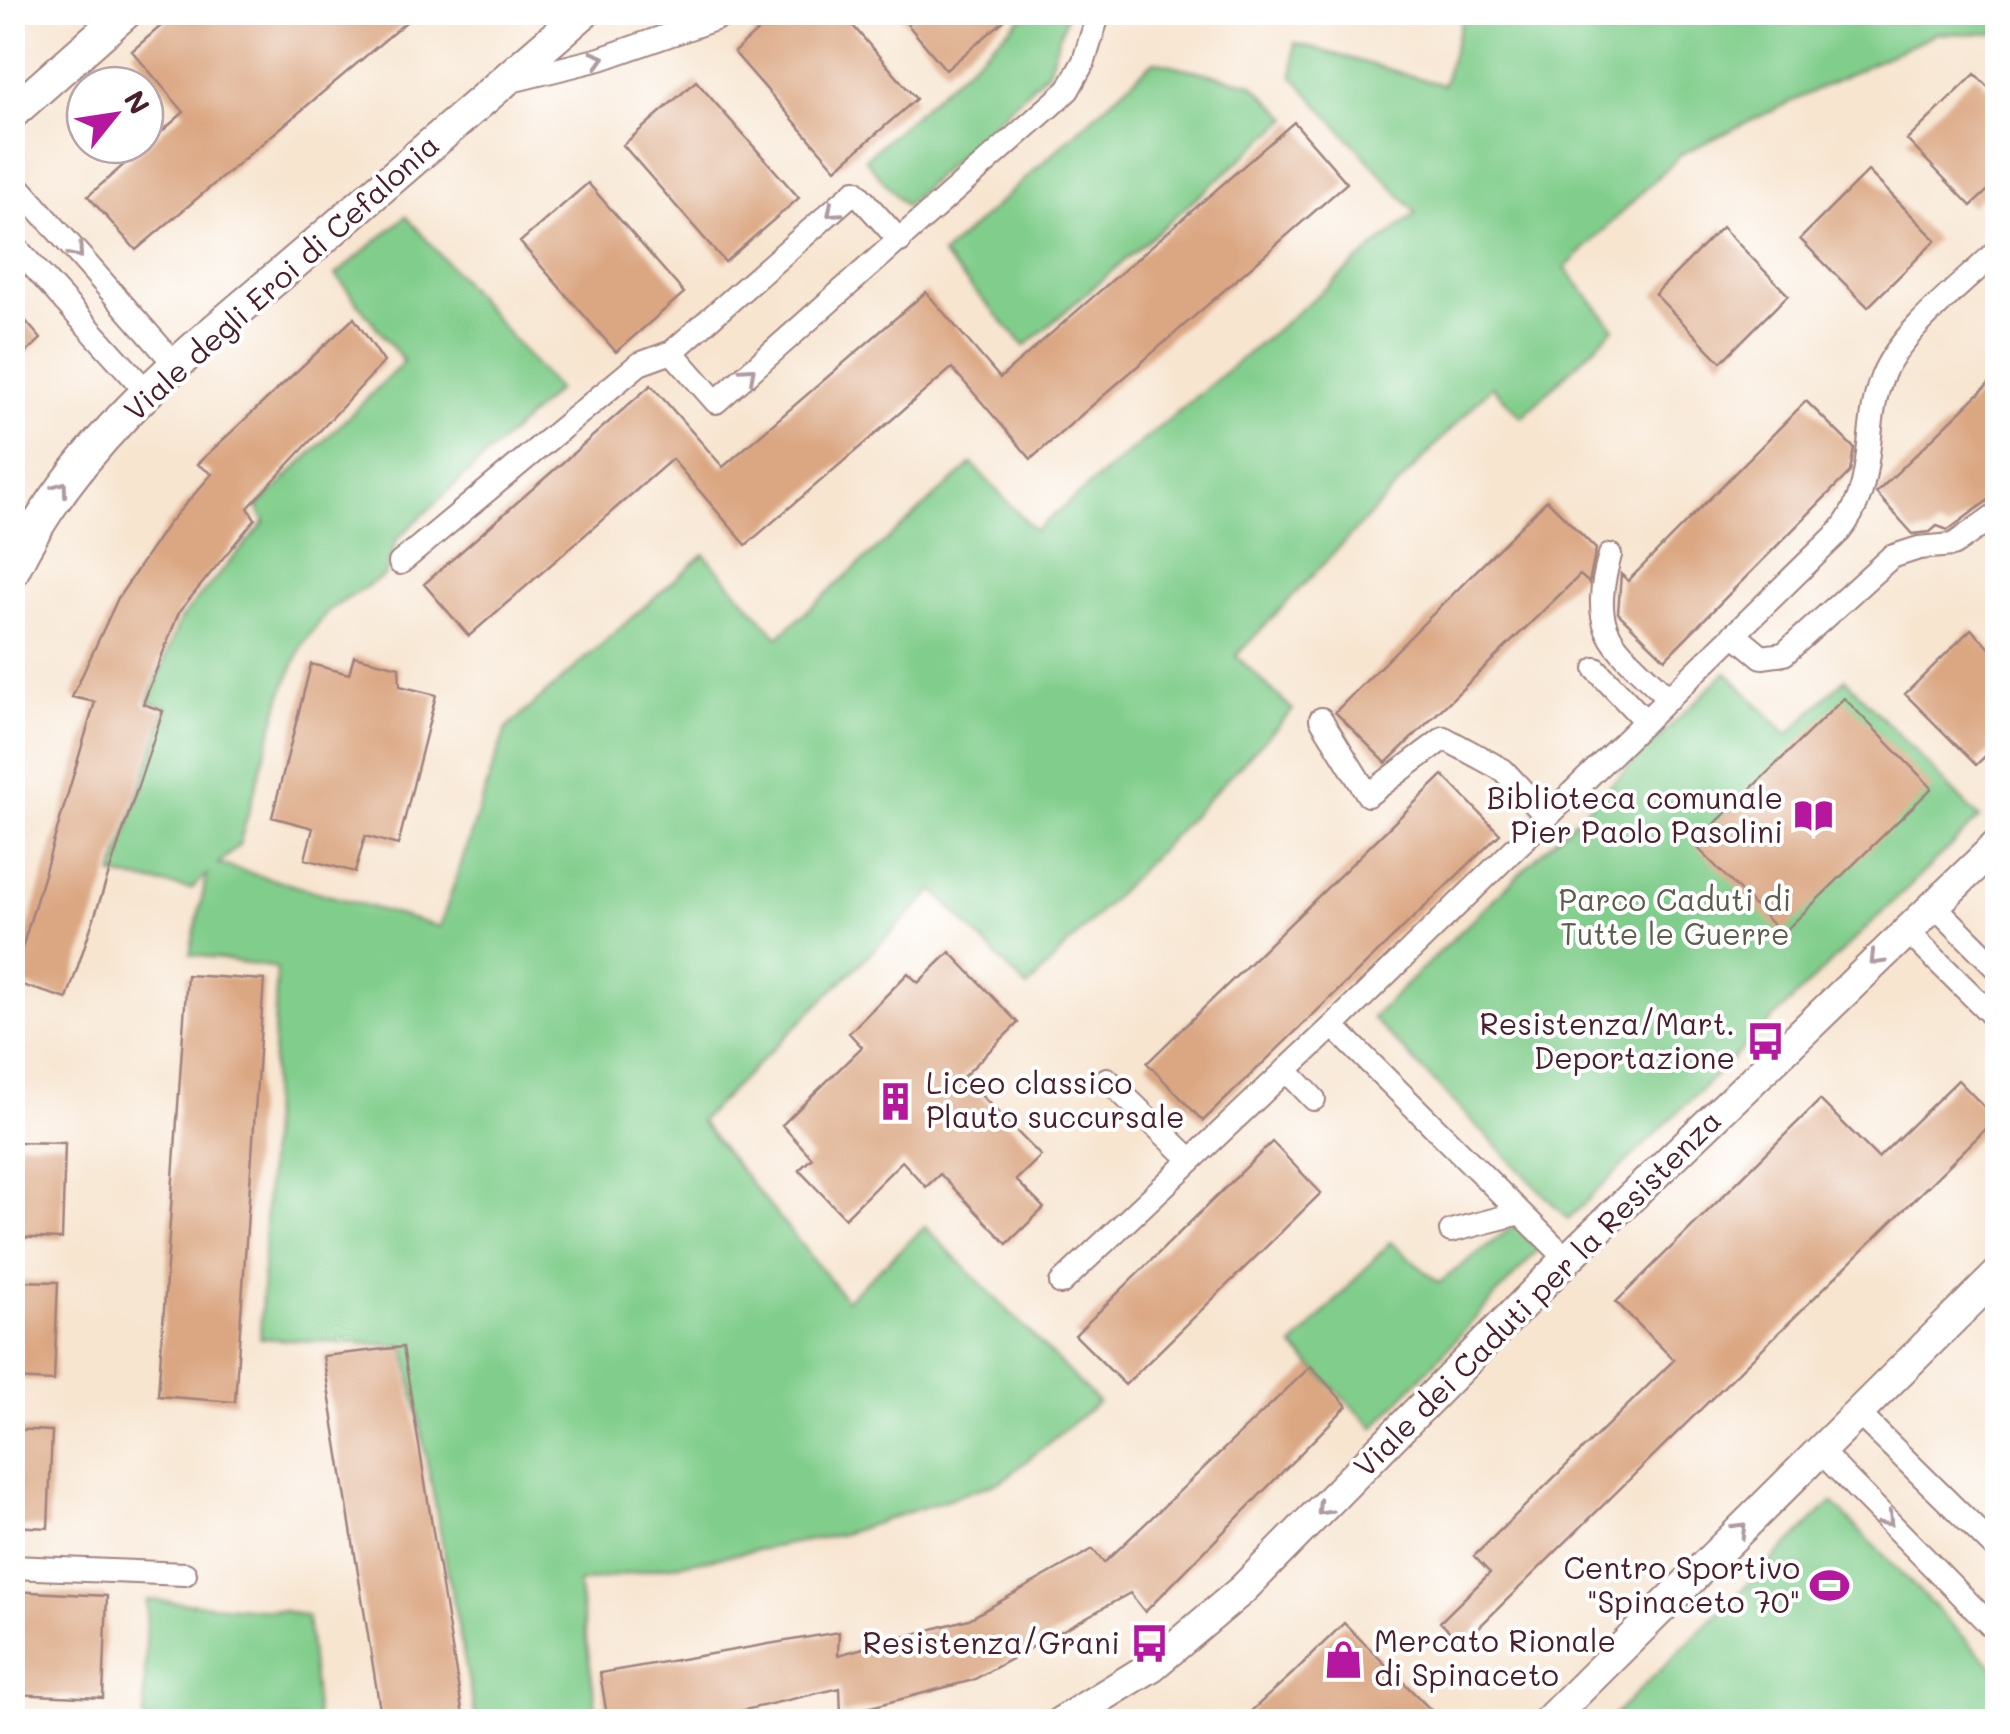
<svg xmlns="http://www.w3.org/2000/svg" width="2010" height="1734" viewBox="0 0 2010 1734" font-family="Mali,sans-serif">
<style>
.green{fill:#81ce8c;stroke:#66765c;stroke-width:2.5}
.building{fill:#dba783}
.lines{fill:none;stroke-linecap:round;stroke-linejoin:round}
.minor-casing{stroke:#a0827e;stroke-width:26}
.tertiary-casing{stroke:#a0827e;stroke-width:34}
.secondary-casing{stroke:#a0827e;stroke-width:36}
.minor{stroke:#fff;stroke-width:22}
.tertiary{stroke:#fff;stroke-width:30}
.secondary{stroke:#fff;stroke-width:32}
.oneway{stroke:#ae9aa0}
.labels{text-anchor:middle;stroke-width:8;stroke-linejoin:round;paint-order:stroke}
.street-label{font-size:30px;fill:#4a1f2b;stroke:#fff}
.poi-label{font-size:30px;fill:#4a1f2b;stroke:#fff;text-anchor:end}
.park-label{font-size:30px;fill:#5d5c4d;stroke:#fff}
</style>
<rect width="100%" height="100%" fill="#fff"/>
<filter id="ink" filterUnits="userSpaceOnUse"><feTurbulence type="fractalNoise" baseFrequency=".01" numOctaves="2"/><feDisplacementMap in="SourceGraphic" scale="20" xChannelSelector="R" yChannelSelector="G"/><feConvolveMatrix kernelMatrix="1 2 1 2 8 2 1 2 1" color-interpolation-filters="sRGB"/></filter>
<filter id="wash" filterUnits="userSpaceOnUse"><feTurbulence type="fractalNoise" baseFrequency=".0048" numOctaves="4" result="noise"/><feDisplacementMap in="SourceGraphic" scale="40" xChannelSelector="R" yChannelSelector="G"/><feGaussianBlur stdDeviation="2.25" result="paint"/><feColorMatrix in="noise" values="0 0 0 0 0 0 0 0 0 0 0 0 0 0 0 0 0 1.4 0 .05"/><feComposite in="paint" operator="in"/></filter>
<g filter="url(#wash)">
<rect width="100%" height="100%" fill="#f7e5d0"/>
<path class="green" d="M1027,13h40l-19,58 -143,135 -40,-47z
M1464,13h533v21l-61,-1 -255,121 -116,114 49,60 -92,89 -30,-31 -256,270 57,54 -266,278 -93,-98 -234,231 146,179 79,-73 173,175 -96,79 -159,53 -265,49 20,138h-122l-71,-375 -145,-8 17,-370 -87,-14 17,-79 -16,14 -78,-14 54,-168 -19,-5 33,-84 84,-96 -8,-15 147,-145 -68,-87 70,-59 151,174 -160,149 -12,36 -56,35 -27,35 -19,46 -44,154 -21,19 222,63 66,-198 198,-175 74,83 194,-173 63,67 381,-318 -123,-137 2,-33 148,42z
M1154,61l98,23 37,34 -264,228 -83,-91z
M1726,672l62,63 57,-56 134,139 -411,401 -196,-201z
M1515,1225l23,25 -164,178 -81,-81 97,-105 49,41z
M1832,1502l165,169v50h-389z
M147,1600l138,11 22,6 10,104h-173z"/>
<g id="blocks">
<path class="building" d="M177,12h241l-282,238 -48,-54 96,-84 -52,-61z
M779,12h62l75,87 -80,70 -102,-117z
M897,12h117l-68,58z
M1975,74l23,23v84l-27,25 -64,-66z
M696,81l103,117 -74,64 -102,-117z
M1294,122l53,61 -316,276 -79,-91 -206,177 -74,-86 -203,177 -45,-52 227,-199 72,82 203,-175 74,86z
M1868,171l68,69 -68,67 -68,-68z
M588,183l96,110 -68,59 -96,-110z
M1722,227l66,68 -67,67 -66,-68z
M12,305l29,34 -29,27z
M354,318l30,44 -136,146 7,11 -76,93 -36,92 20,7 -96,288 -55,-17 83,-280 -23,-5 46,-99 50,-74 44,-50 -15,-10z
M1998,375v118l-50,37 -11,-4 -7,6 -17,2 -37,-41z
M1806,401l48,47 -4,24 -185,187 -47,-46 3,-39 7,7z
M1547,500l49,49 -7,34 -9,-8 -194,188 -51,-51z
M1971,629l27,27v88l-22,21 -71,-71z
M354,656l45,11 1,19 36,9 -38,150 -33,-9 -10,36 -50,-13 8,-31 -41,-11 39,-153 38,10z
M1844,698l88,90 -150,146 -88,-90z
M1443,775l57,59 -297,287 -56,-58z
M950,952l68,71 -55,54 78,79 -25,24 28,28 -37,36 -67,-70 -14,13 -24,-26 -57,57 -46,-48 13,-12 -30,-33 80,-78 -13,-14 59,-60 10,10z
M187,975l77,5 -29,422 -77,-6z
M1958,1080l38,39 -534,525 -22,-22 50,-49 -16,-17 200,-196 -58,-58 204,-202 58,58z
M12,1142l53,1 -3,96 -50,-2z
M1272,1142l49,51 -196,192 -50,-50z
M12,1281l46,1 -4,99 -42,-2z
M403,1347l61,375h-82l-59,-366z
M1311,1366l36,40 -202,206 -15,-19 -157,87 -132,35 -1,-27 -148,34h-84l-8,-49 239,-41 -1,23 131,-36 124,-70 11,14z
M12,1429l40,2 -4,97 -36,-2z
M12,1591l95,5 -4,102 -91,-4z
M1344,1623l99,99h-204l53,-48z"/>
</g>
</g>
<g filter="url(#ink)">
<use href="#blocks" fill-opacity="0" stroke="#a0827e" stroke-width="2.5"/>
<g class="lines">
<defs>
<path id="minor" d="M507,82l93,-23 135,-47
M12,179l163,185
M900,241l-45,-50 -183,161 44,50 352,-312 16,-29 15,-49
M12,243l135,149
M1610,555c-23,82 5,89 59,144
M400,563l239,-199 33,-12
M1734,634l28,23 22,-3 107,-97 28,-9 34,-3 45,-32
M1596,669l49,52
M1321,719l47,76 76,-57 59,32 44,47
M1932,903l66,66
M1905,929l93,92
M1333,1026l234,233
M1286,1070l28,29
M1107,1079l84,81
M1451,1231l69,-18
M1061,1283l272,-257 506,-494c39,-46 23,-102 43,-155 16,-43 82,-94 116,-127
M1857,1412l141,139
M1819,1450l179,183
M12,1567l173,7"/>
<path id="tertiary" d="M1061,1722l91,-56 90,-76 325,-331 431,-415
M1547,1722l451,-448"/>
<path id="secondary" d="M12,113l114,-101
M12,572c64,-134 186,-227 296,-321 92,-80 184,-159 276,-239"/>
</defs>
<use href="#minor" class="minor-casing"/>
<use href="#tertiary" class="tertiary-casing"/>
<use href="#secondary" class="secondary-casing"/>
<use href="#minor" class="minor"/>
<use href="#tertiary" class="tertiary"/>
<use href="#secondary" class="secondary"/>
</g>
<defs><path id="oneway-chevron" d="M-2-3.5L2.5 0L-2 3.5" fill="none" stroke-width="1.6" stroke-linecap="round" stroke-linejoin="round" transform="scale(2.5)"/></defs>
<g class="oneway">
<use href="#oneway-chevron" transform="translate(598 59) rotate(-16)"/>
<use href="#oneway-chevron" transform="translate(833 211) rotate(139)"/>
<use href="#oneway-chevron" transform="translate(77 252) rotate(49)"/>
<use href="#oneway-chevron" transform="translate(749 373) rotate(-41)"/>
<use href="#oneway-chevron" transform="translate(61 488) rotate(-54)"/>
<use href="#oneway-chevron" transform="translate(1876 959) rotate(134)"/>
<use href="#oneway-chevron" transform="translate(1323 1509) rotate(134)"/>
<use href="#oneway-chevron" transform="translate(1887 1520) rotate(46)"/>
<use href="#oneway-chevron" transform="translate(1740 1529) rotate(-45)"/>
</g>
</g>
<defs>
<symbol id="library-bare" viewBox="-9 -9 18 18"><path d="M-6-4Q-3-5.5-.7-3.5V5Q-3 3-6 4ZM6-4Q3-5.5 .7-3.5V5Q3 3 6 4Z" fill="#b5179e" stroke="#fff" stroke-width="2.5" paint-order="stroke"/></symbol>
<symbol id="bus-bare" viewBox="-9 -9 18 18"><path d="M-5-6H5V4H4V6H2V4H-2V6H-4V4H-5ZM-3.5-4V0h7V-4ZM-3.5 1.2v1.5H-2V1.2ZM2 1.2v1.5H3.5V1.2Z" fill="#b5179e" stroke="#fff" stroke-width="2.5" paint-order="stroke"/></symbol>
<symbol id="building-bare" viewBox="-9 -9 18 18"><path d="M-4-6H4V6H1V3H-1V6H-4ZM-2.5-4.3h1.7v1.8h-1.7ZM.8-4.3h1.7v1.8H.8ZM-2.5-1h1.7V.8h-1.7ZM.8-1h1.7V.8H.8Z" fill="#b5179e" stroke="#fff" stroke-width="2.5" paint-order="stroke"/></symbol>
<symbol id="stadium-bare" viewBox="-9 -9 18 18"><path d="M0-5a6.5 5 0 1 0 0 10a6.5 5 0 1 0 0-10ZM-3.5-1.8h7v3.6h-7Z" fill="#b5179e" stroke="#fff" stroke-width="2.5" paint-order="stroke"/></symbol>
<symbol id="shop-bare" viewBox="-9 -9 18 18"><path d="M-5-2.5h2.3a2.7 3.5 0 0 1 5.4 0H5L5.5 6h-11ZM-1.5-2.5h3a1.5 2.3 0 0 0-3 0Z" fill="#b5179e" stroke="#fff" stroke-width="2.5" paint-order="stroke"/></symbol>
</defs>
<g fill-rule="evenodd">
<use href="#library-bare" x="1786" y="788" width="55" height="55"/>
<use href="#bus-bare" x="1738" y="1014" width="55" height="55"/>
<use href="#building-bare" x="868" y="1074" width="55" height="55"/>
<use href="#stadium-bare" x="1802" y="1558" width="55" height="55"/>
<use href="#bus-bare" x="1122" y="1616" width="55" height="55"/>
<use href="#shop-bare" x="1316" y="1632" width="55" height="55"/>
</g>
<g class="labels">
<g class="street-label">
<text transform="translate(282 278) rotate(-42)" y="10">Viale degli Eroi di Cefalonia</text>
<text transform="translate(1538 1294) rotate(-45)" y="10">Viale dei Caduti per la Resistenza</text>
</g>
<g class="poi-label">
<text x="1783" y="809">Biblioteca comunale<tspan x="1783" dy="34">Pier Paolo Pasolini</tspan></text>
<text x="1735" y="1035">Resistenza/Mart.<tspan x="1735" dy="34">Deportazione</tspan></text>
<text x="926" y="1094" text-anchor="start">Liceo classico<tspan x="926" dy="34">Plauto succursale</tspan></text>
<text x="1800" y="1579">Centro Sportivo<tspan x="1800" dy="34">"Spinaceto 70"</tspan></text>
<text x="1374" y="1652" text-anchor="start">Mercato Rionale<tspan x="1374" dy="34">di Spinaceto</tspan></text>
<text x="1120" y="1654">Resistenza/Grani</text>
</g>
<g class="park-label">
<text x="1675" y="911">Parco Caduti di<tspan x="1675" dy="34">Tutte le Guerre</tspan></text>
</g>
</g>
<rect width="2010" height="1734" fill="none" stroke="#fff" stroke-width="50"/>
<g transform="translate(115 115) rotate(60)"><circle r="48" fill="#ffffff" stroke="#b7a5aa" stroke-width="2.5"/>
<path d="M0-8L18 38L0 25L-18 38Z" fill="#b5179e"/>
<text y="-15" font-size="28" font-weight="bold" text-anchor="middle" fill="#4a1f2b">N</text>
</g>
</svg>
